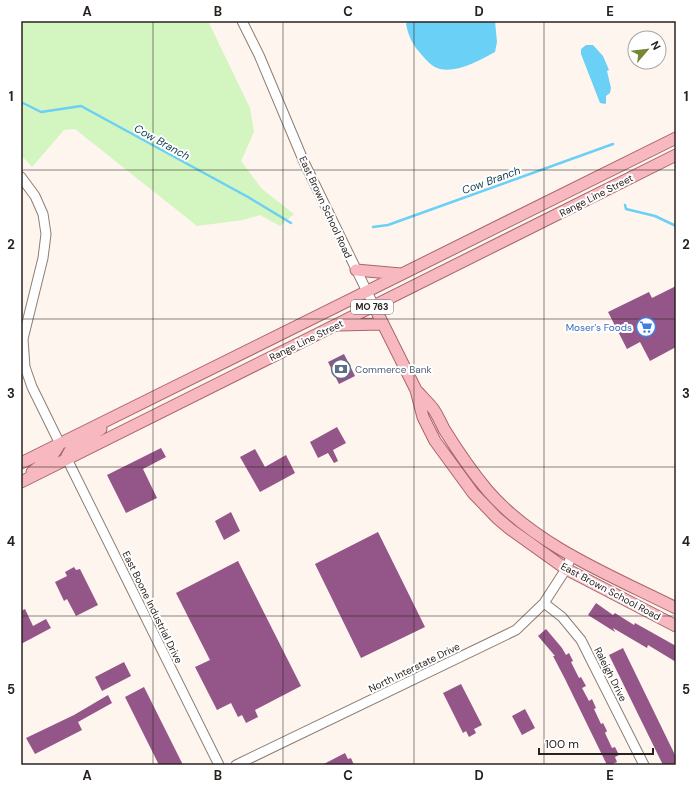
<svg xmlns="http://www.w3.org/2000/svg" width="697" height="786" viewBox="0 0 697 786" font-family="'DM Sans',sans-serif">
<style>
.green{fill:#d3f5c0}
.water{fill:#6bd0f5}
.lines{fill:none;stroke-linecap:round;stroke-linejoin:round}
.stream{stroke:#6bd0f5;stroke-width:2.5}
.building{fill:#945589}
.minor-casing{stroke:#8c7e74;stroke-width:11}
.major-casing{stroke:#ab656b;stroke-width:13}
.minor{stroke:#fff;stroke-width:9}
.major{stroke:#f7b8bf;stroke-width:11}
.grid{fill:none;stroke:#28221e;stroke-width:1;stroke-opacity:0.55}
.labels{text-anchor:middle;stroke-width:4;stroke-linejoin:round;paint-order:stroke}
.shield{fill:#fff;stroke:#686462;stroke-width:1}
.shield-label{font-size:9px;font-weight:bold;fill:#28221e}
.street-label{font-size:10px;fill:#28221e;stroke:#fff}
.shop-label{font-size:10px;fill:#366cbe;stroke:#fff;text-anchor:end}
.service-label{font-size:10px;fill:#4e5e75;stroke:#fff;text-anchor:start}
.water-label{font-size:11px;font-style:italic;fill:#154252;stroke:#fff}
.neatline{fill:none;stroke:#28221e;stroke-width:1.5}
.grid-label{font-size:13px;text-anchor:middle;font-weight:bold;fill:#28221e}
</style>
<rect width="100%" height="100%" fill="#fef5ef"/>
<path class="green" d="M21,21h187l42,87 4,24 -13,29 21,28 32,25 -14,12 -20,-11 -17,5 -46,6 -122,-97 -11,1 -32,37 -11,-12z"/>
<path class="water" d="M408,21h87l2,21 -2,10c-15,8 -37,21 -55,17 -8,-2 -14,-9 -19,-15 -8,-8 -13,-19 -15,-30z
M586,45h7l10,11 6,14 -2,1 4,17 -1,5 -4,3v7l-1,1 -5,-1 -19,-49v-5z"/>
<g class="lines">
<path class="stream" d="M21,102l20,10 40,-6 167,91 43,26
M625,205l1,4 29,7 21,10
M373,227l15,-2 225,-81"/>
</g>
<path class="building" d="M676,286v61l-26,14 -10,-19 -13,7 -19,-37 41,-20 3,6z
M344,354l11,22 -16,8 -11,-22z
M337,427l9,16 -13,7 5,11 -4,2 -6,-10 -10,5 -8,-16z
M161,448l5,9 -23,12 14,29 -31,15 -19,-38z
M255,449l10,18 21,-12 9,18 -35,19 -20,-35z
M231,512l9,19 -16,9 -9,-19z
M378,532l47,95 -64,31 -46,-94z
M238,561l63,125 -46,24 3,7 -12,6 -4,-8 -4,2 -7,-14 -14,7 -22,-43 15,-7 -34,-67z
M74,567l2,3 4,-1 18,36 -22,11 -9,-17 -3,2 -9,-19 12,-6 -2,-4z
M596,603l17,12 2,-2 19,12 1,-2 41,23v16l-28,-17 -1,3 -34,-20 2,4 -27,-17z
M25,609l8,17 13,-7 5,9 -30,16v-33z
M546,629l16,19 4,7 3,-2 4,8 -2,1 8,16 2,-1 5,9 -4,2 7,13 3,-2 4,9 -2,1 7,15 2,-1 4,8 -2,2 7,15 3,-1 4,8 -4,2 2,5 -7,3h-3l-42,-86 -12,-23h2l-17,-20z
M623,648l53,109v8h-13l-54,-110z
M124,662l7,14 -29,15 -7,-14z
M461,684l21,41 -8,4 2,4 -7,4 -3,-6 -3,2 -20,-40z
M144,687l39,78h-24l-34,-68z
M108,695l4,8 -34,19 4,8 -47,24 -9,-16 48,-23z
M525,709l10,19 -13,7 -10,-19z
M345,753l3,6 3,-1 3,7h-32z"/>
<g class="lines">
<defs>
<path id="minor" d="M242,21l17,34 45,107 70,144
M21,177l14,19 8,18 3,20 -3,24 -20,81 2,28 7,20 28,57
M67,459l152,306
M544,603l18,14 19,23 63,125
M236,765l280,-135 28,-27 22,-34 6,-14"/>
<path id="major" d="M356,270l45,4
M374,306l42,84 7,27 12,24 38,52 24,25 13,11 56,40 110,57
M338,325l45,-1
M418,392c5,6 11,11 16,18 4,6 7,13 10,19 13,21 28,43 44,62 48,55 124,85 188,117
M67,456l4,-7 30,-20
M21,463l655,-325
M32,472l20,-16 6,-9
M21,482l655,-327"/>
</defs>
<use href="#minor" class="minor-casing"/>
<use href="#major" class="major-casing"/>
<use href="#minor" class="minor"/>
<use href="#major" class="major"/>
</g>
<path class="grid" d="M153,21v744M283,21v744M414,21v744M544,21v744M21,170h655M21,319h655M21,467h655M21,616h655"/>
<defs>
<symbol id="supermarket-ring" viewBox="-11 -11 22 22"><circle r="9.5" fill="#fff" stroke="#3f7fe0" stroke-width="1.5"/><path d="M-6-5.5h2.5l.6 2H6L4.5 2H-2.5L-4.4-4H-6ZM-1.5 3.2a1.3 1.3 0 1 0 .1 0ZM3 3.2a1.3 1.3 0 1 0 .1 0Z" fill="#3f7fe0"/></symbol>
<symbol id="bank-ring" viewBox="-11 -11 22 22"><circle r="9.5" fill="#fff" stroke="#5c6f8a" stroke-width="1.5"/><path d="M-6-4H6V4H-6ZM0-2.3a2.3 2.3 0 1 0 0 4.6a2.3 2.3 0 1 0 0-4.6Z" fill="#5c6f8a"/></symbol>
</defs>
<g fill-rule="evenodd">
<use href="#supermarket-ring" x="635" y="316" width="22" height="22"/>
<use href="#bank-ring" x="330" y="358" width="22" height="22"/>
</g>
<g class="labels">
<rect class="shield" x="351" y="300" width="42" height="14" rx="3"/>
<g class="shield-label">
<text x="372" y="310">MO 763</text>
</g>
<g class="street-label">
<text transform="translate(596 195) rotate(-27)" y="4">Range Line Street</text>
<text transform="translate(326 207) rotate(65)" y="4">East Brown School Road</text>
<text transform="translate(306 340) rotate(-26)" y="4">Range Line Street</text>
<text transform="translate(611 591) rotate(28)" y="4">East Brown School Road</text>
<text transform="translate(153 607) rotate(64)" y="4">East Boone Industrial Drive</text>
<text transform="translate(414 667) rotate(-26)" y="4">North Interstate Drive</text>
<text transform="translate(611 674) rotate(63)" y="4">Raleigh Drive</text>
</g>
<g class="shop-label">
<text x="632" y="331">Moser's Foods</text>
</g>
<g class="service-label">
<text x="355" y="373">Commerce Bank</text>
</g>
<g class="water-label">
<text transform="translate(162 142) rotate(29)" y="4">Cow Branch</text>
<text transform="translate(491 180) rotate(-20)" y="4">Cow Branch</text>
</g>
</g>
<rect width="697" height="786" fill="none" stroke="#ffffff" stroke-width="44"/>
<g transform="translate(647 50) rotate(62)"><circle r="19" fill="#ffffff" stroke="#a9a7a5"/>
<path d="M0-3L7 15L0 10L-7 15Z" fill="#768635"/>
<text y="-6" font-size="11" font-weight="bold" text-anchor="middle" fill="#28221e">N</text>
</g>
<path d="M539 748v6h114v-6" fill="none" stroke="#28221e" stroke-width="2"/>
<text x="545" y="748" font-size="12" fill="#28221e" stroke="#ffffff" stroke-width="3" paint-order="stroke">100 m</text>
<rect x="22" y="22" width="653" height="742" class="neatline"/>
<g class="grid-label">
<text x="87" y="16">A</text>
<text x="218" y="16">B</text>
<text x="348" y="16">C</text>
<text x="479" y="16">D</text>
<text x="610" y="16">E</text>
<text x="11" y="101">1</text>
<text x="686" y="101">1</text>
<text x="11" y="249">2</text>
<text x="686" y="249">2</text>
<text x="11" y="398">3</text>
<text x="686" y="398">3</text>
<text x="11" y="546">4</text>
<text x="686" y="546">4</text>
<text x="11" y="694">5</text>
<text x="686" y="694">5</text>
<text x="87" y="780">A</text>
<text x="218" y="780">B</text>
<text x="348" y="780">C</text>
<text x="479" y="780">D</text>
<text x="610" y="780">E</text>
</g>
</svg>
